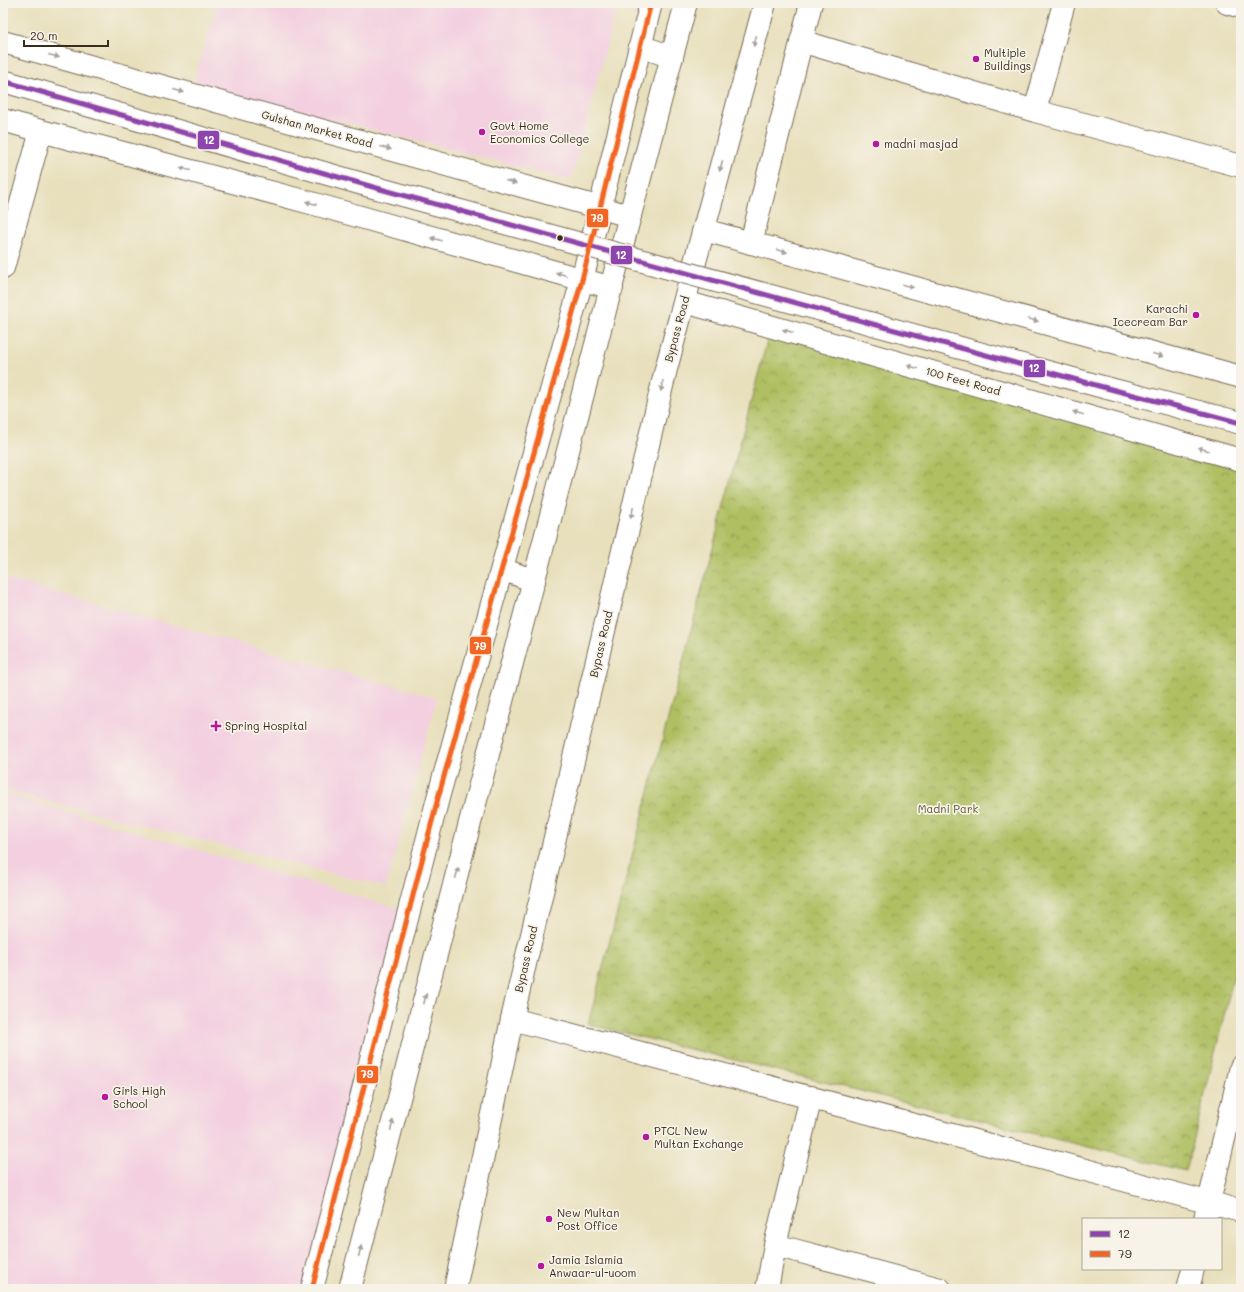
<svg xmlns="http://www.w3.org/2000/svg" width="1244" height="1292" viewBox="0 0 1244 1292" font-family="Mali,sans-serif">
<style>
.built{fill:#f3cfe0}
.park{fill:url(#park-crowns);stroke:#757440}
.lines{fill:none;stroke-linecap:round;stroke-linejoin:round}
.street-casing{stroke:#786a56;stroke-width:24}
.secondary-casing{stroke:#786a56;stroke-width:24}
.primary-casing{stroke:#786a56;stroke-width:24}
.street{stroke:#fff;stroke-width:22}
.secondary{stroke:#fff;stroke-width:22}
.primary{stroke:#fff;stroke-width:22}
.secondary-bridge-casing{stroke:#786a56;stroke-width:24;stroke-linecap:butt}
.secondary-bridge{stroke:#fff;stroke-width:22}
.bus-1-casing{stroke:#f7f3e8;stroke-width:8}
.bus-2-casing{stroke:#f7f3e8;stroke-width:8}
.bus-1{stroke:#8e44ad;stroke-width:5}
.bus-2{stroke:#f26522;stroke-width:5}
.oneway{fill:#a79f9a}
.poi-dot{fill:#b5179e;stroke:#f7f3e8;stroke-width:1.5}
.bus-dot{fill:#3b2a1e;stroke:#f7f3e8;stroke-width:1.5}
.labels{text-anchor:middle;stroke-width:3.5;stroke-linejoin:round;paint-order:stroke}
.poi-label{font-size:11px;fill:#3b2a1e;stroke:#f7f3e8;text-anchor:start}
.street-label{font-size:11px;fill:#3b2a1e;stroke:#f7f3e8}
.park-label{font-size:11px;fill:#5e5732;stroke:#f7f3e8}
.line-badge{stroke:#f7f3e8;stroke-width:1.5}
.badge-label{font-size:11px;text-anchor:middle;font-weight:bold;fill:#fff}
</style>
<defs>
<pattern id="park-crowns" width="20" height="18" patternUnits="userSpaceOnUse"><rect width="20" height="18" fill="#afbf62"/><path d="M2 6a3 3 0 1 1 6 0M12 15a3 3 0 1 1 6 0" fill="none" stroke="#909b50"/></pattern>
</defs>
<rect width="100%" height="100%" fill="#f7f3e8"/>
<filter id="ink" filterUnits="userSpaceOnUse"><feTurbulence type="fractalNoise" baseFrequency=".025" numOctaves="2"/><feDisplacementMap in="SourceGraphic" scale="8" xChannelSelector="R" yChannelSelector="G"/><feConvolveMatrix kernelMatrix="1 2 1 2 8 2 1 2 1" color-interpolation-filters="sRGB"/></filter>
<filter id="wash" filterUnits="userSpaceOnUse"><feTurbulence type="fractalNoise" baseFrequency=".012" numOctaves="4" result="noise"/><feDisplacementMap in="SourceGraphic" scale="16" xChannelSelector="R" yChannelSelector="G"/><feGaussianBlur stdDeviation="0.9" result="paint"/><feColorMatrix in="noise" values="0 0 0 0 0 0 0 0 0 0 0 0 0 0 0 0 0 1.4 0 .05"/><feComposite in="paint" operator="in"/></filter>
<g filter="url(#wash)">
<rect width="100%" height="100%" fill="#e8e0bd"/>
<path class="built" d="M218,3h400l-47,177 -378,-96z
M3,578l434,120 -51,189 -383,-97z
M3,793l413,121 -103,375h-310z"/>
<path class="park" d="M770,329l471,134v484l-55,224 -598,-147z"/>
</g>
<g filter="url(#ink)">
<g class="lines">
<defs>
<path id="street" d="M1227,3l14,4
M801,41l234,70 206,55
M640,46l32,11
M1035,111l29,-108
M751,243l60,-240
M3,268l38,-137
M502,569l32,12
M512,1019l729,192
M1205,1219l36,-152
M775,1245l165,44
M312,1289l126,-491 144,-518 69,-277
M767,1289l8,-44 36,-148
M1188,1289l5,-20"/>
<path id="secondary" d="M3,42l627,174
M3,120l38,11 270,72 301,85
M704,230l537,147
M685,302l556,158"/>
<path id="primary" d="M350,1289l122,-474 214,-812
M455,1289l57,-270 154,-650 99,-366"/>
</defs>
<use href="#street" class="street-casing"/>
<use href="#secondary" class="secondary-casing"/>
<use href="#primary" class="primary-casing"/>
<use href="#street" class="street"/>
<use href="#secondary" class="secondary"/>
<use href="#primary" class="primary"/>
<defs>
<path id="secondary-bridge" d="M3,81l370,106 726,199 142,37"/>
</defs>
<use href="#secondary-bridge" class="secondary-bridge-casing"/>
<use href="#secondary-bridge" class="secondary-bridge"/>
<defs>
<path id="bus-1" d="M3,81l370,106 726,199 142,37"/>
<path id="bus-2" d="M312,1289l126,-491 144,-518 69,-277"/>
</defs>
<use href="#bus-1" class="bus-1-casing"/>
<use href="#bus-2" class="bus-2-casing"/>
<use href="#bus-1" class="bus-1"/>
<use href="#bus-2" class="bus-2"/>
</g>
<defs><path id="oneway-solid" d="M-6-.8H1V-3.2L6.5 0L1 3.2V.8H-6Z"/></defs>
<g class="oneway">
<use href="#oneway-solid" transform="translate(755 41) rotate(105)"/>
<use href="#oneway-solid" transform="translate(54 56) rotate(15)"/>
<use href="#oneway-solid" transform="translate(179 91) rotate(15)"/>
<use href="#oneway-solid" transform="translate(386 148) rotate(15)"/>
<use href="#oneway-solid" transform="translate(721 166) rotate(105)"/>
<use href="#oneway-solid" transform="translate(185 169) rotate(-165)"/>
<use href="#oneway-solid" transform="translate(511 182) rotate(15)"/>
<use href="#oneway-solid" transform="translate(311 203) rotate(-165)"/>
<use href="#oneway-solid" transform="translate(436 239) rotate(-164)"/>
<use href="#oneway-solid" transform="translate(782 251) rotate(15)"/>
<use href="#oneway-solid" transform="translate(561 274) rotate(-164)"/>
<use href="#oneway-solid" transform="translate(908 286) rotate(15)"/>
<use href="#oneway-solid" transform="translate(1033 320) rotate(15)"/>
<use href="#oneway-solid" transform="translate(788 331) rotate(-164)"/>
<use href="#oneway-solid" transform="translate(1158 355) rotate(15)"/>
<use href="#oneway-solid" transform="translate(913 367) rotate(-164)"/>
<use href="#oneway-solid" transform="translate(662 386) rotate(103)"/>
<use href="#oneway-solid" transform="translate(1078 413) rotate(-164)"/>
<use href="#oneway-solid" transform="translate(1203 449) rotate(-164)"/>
<use href="#oneway-solid" transform="translate(632 513) rotate(103)"/>
<use href="#oneway-solid" transform="translate(457 873) rotate(-76)"/>
<use href="#oneway-solid" transform="translate(425 999) rotate(-76)"/>
<use href="#oneway-solid" transform="translate(392 1125) rotate(-76)"/>
<use href="#oneway-solid" transform="translate(360 1251) rotate(-76)"/>
</g>
</g>
<g class="poi-dot">
<circle cx="976" cy="59" r="4"/>
<circle cx="482" cy="132" r="4"/>
<circle cx="876" cy="144" r="4"/>
<circle cx="1196" cy="315" r="4"/>
<path d="M214 720h4v4h4v4h-4v4h-4v-4h-4v-4h4z"/>
<circle cx="105" cy="1097" r="4"/>
<circle cx="646" cy="1137" r="4"/>
<circle cx="549" cy="1219" r="4"/>
<circle cx="541" cy="1266" r="4"/>
</g>
<circle class="bus-dot" cx="560" cy="238" r="3.5"/>
<g class="labels">
<g class="poi-label">
<text x="984" y="57">Multiple<tspan x="984" dy="13">Buildings</tspan></text>
<text x="490" y="130">Govt Home<tspan x="490" dy="13">Economics College</tspan></text>
<text x="884" y="148">madni masjad</text>
<text x="1188" y="313" text-anchor="end">Karachi<tspan x="1188" dy="13">Icecream Bar</tspan></text>
<text x="225" y="730">Spring Hospital</text>
<text x="113" y="1095">Girls High<tspan x="113" dy="13">School</tspan></text>
<text x="654" y="1135">PTCL New<tspan x="654" dy="13">Multan Exchange</tspan></text>
<text x="557" y="1217">New Multan<tspan x="557" dy="13">Post Office</tspan></text>
<text x="549" y="1264">Jamia Islamia<tspan x="549" dy="13">Anwaar-ul-uoom</tspan></text>
</g>
<g class="street-label">
<text transform="translate(317 129) rotate(15)" y="4">Gulshan Market Road</text>
<text transform="translate(677 329) rotate(-75)" y="4">Bypass Road</text>
<text transform="translate(963 381) rotate(16)" y="4">100 Feet Road</text>
<text transform="translate(601 644) rotate(-77)" y="4">Bypass Road</text>
<text transform="translate(526 959) rotate(-77)" y="4">Bypass Road</text>
</g>
<g class="park-label">
<text x="948" y="813">Madni Park</text>
</g>
</g>
<g class="line-badge">
<rect x="197" y="130" width="23" height="20" rx="4" fill="#8e44ad"/>
<rect x="586" y="208" width="23" height="20" rx="4" fill="#f26522"/>
<rect x="610" y="245" width="23" height="20" rx="4" fill="#8e44ad"/>
<rect x="1023" y="359" width="23" height="19" rx="4" fill="#8e44ad"/>
<rect x="469" y="636" width="23" height="19" rx="4" fill="#f26522"/>
<rect x="356" y="1065" width="23" height="19" rx="4" fill="#f26522"/>
</g>
<g class="badge-label">
<text x="209" y="144">12</text>
<text x="597" y="222">79</text>
<text x="621" y="259">12</text>
<text x="1034" y="372">12</text>
<text x="480" y="650">79</text>
<text x="367" y="1078">79</text>
</g>
<rect width="1244" height="1292" fill="none" stroke="#f7f3e8" stroke-width="16"/>
<rect x="1082" y="1218" width="140" height="52" fill="#f7f3e8" stroke="#aca397"/>
<rect x="1090" y="1231" width="20" height="6" fill="#8e44ad" stroke="#aca397"/>
<text x="1118" y="1238" font-size="12" fill="#3b2a1e">12</text>
<rect x="1090" y="1251" width="20" height="6" fill="#f26522" stroke="#aca397"/>
<text x="1118" y="1258" font-size="12" fill="#3b2a1e">79</text>
<path d="M24 40v6h84v-6" fill="none" stroke="#3b2a1e" stroke-width="2"/>
<text x="30" y="40" font-size="12" fill="#3b2a1e" stroke="#f7f3e8" stroke-width="3" paint-order="stroke">20 m</text>
</svg>
